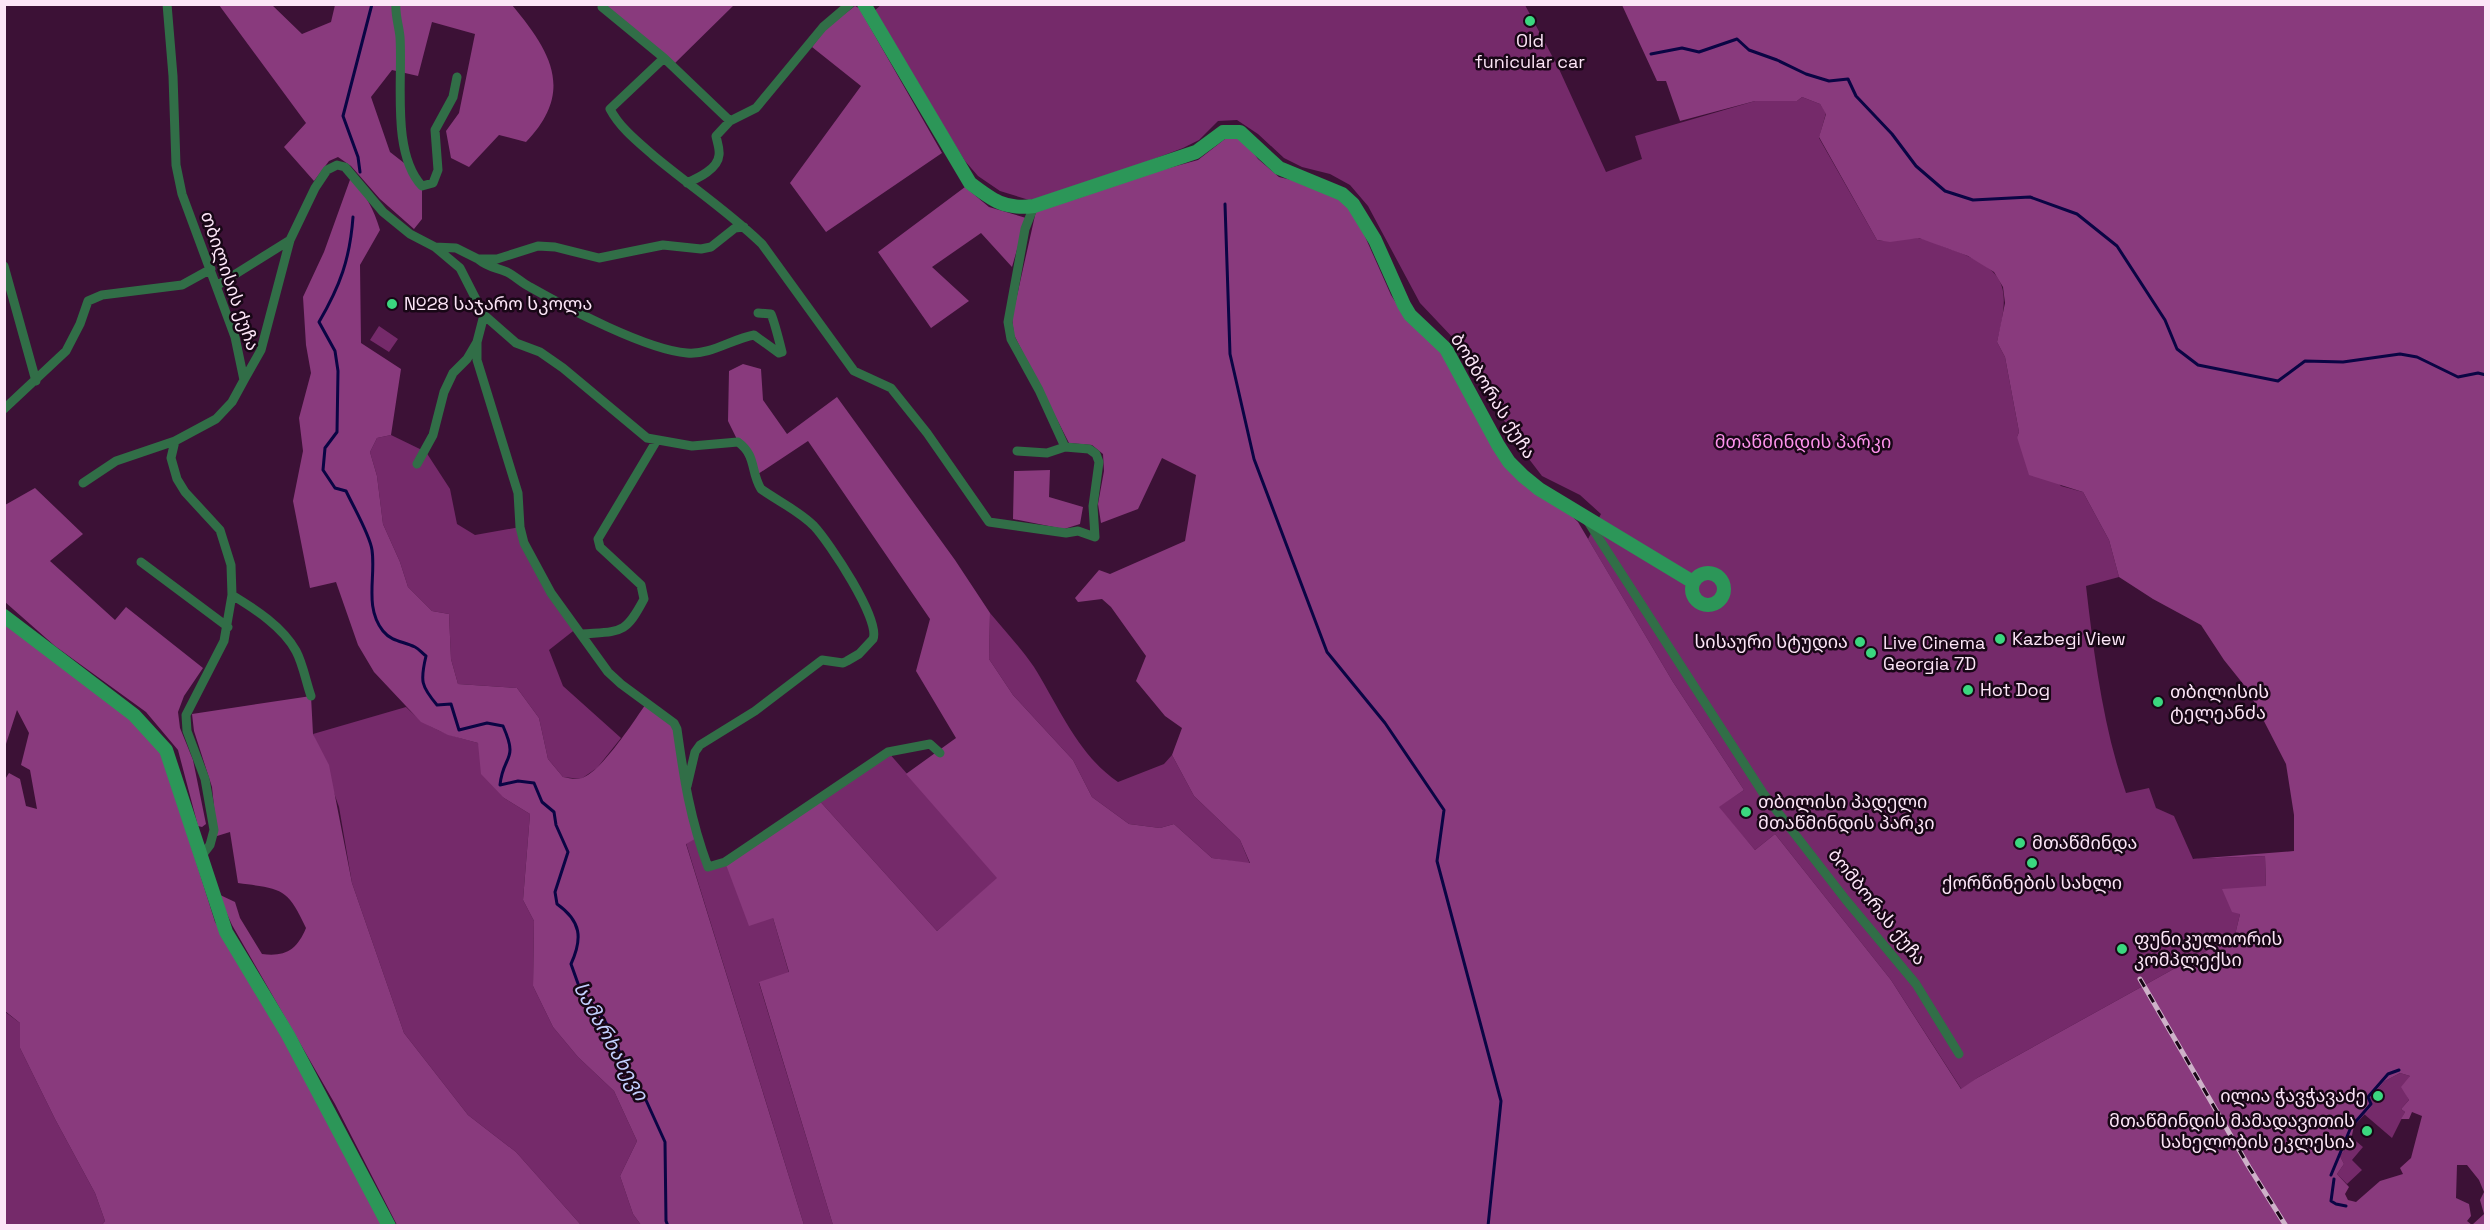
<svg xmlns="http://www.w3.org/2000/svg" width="2490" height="1230" viewBox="0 0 2490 1230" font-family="'Space Grotesk','Noto Sans Georgian',sans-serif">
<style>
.green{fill:#752a6a}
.forest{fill:#893a7d;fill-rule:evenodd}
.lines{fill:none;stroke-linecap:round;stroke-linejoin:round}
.stream{stroke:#0a0544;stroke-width:3}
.street{stroke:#316e47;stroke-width:9}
.secondary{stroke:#2c9658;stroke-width:14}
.rail-casing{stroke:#ceb2c9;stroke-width:5}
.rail{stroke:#180716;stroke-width:3;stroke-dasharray:9;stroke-linecap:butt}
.poi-dot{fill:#3bd77f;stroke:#180716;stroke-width:2}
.labels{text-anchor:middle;stroke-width:5;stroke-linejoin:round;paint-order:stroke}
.poi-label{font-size:18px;fill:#fce5f7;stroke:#180716;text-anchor:start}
.street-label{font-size:18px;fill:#fce5f7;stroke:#180716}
.park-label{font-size:18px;fill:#fd92eb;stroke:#180716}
.water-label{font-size:20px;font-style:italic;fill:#c3cffe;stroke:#180716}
</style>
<rect width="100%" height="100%" fill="#3c1136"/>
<path class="green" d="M882,4l643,1 34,64 47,103 36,-13 -7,-23 120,-35h42l5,-4 18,7 6,9 -7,25 58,102c16,3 26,-2 41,-2 11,1 24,9 35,12 56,21 57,38 44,92l8,15 14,75 -2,5 44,49 22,6 26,48 10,37 -33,9c8,69 17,141 40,207l23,-5 7,20 18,8 19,43 72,-3 1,30 -26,28 -5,21 -258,143 -15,12 -71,-110 -116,-146 -20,16 -37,-43 26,-17 -71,-108 -85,-143 13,-25 -21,-19 -38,-19 -20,-26 -67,-110 -35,-37 -52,-97 -18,-21 -20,-11 -28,-7 -18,-9 -26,-24 -21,-14 -19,1 -19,19 -16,8 -125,47 -29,5 -29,-9 -22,-15 -13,-15 -92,-149z
M379,326l19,13 -9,13 -19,-12z
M391,435l35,17 24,37 7,35 18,11 45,-8 4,16 53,85 -28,22 14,36 58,52 -24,30 -16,11 -18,-2 -15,-18 -9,-41 -22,-30 -59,-4 -7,-25 -2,-45 -17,-3 -24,-24 -8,-25 -17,-38 -6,-48 -7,-24 7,-14z
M990,613c15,18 31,35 44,54 25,40 44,88 84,115l46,-18 8,-9 22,41 46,44 10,24 -38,-6 -38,-34 -14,4 -31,-4 -37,-27 -19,-37 -60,-65 -24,-36z
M406,707c22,23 43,28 72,36l26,55 26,16 -7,86 11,21 -1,65 20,41 25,30 36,34 23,50 -17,35 13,38 8,11h-60l-65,-73 -48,-37 -64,-82 -52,-150 -13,-76 -26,-73z
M888,752l110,126 -61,53 -120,-133z
M697,838l11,29 17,-5 48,56 16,55 -30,10 74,242h-29l-118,-382z
M4,1011l16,12v25l35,71 40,74 10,28 -3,4h-97z
M2400,1073l10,3 -6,14 5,10 -8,9 4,3 -13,26 -28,-24 9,-9 -3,-7 15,-17z
M2351,1137l12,10 -11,13 10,10 -15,14 -10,-10 7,-10 -4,-8 10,-12z"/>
<path class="forest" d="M604,4l130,1 -62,61z
M219,5h53l30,29 29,-12 4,-17h177c39,47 63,86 14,137l-27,-7 -30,32 -18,-9 -5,-27 13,-18 16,-79 -43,-12 -14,54 -26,-6 -21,27 19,55 18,14 14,20v33l-8,10 -34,-30 -29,-33 -13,-9 -9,4 -15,20 -30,-34 22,-24z
M1622,5h863l1,1219 -2,1h-1651l-74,-243 30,-10 -16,-54 -24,8 -24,-64 92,-64 120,133 60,-53 -91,-104 50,-36 -40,-67 14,-52 -122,-178 -53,35 -27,-55 1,-50 14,-7 18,5 2,31 24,34 50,-37 118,163 35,53 -1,46 24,36 60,65 19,37 37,27 31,4 14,-4 38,34 38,5 -10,-23 -46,-44 -22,-41 10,-27 -17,-12 -29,-35 10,-25 -35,-49 -9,-8 -24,3 -3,-4 24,-28 11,4 75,-33 11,-66 -34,-17 -24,51 -37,14 -3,-19 6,-33 -1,-17 -11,-9 -23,-2 -55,-108 -2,-17 24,-107 43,-13 47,-18 72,-20 27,-21 10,-2 11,6 12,16 21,18 29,7 34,17 13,13 36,81 12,19 38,35 48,87 89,86 95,160 71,108 -25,17 36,43 20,-16 116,146 70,109 16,-11 258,-143 5,-21 -8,-2 -10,-23 44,-3 -1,-30 -73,3 102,-8v-36l-8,-51 -38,-74 -24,-30 -23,-35 -48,-26 -34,-22 -10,-37 -26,-48 -54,-17 -12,-38 2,-5 -14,-75 -8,-15 8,-39 -2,-16 -9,-15 -26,-16 -49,-18 -29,4 -13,-2 -58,-103 7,-23 -6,-10 -18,-7 -5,4h-42l-75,20 -14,-40h-9zM2400,1073l10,3 -9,11 8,13 -8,9 4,3 -4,7h8l3,-7 10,4 -11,42 -11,10 3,6 -23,7 -24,21 -8,-2 -3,-6 4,-7 -12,-13 7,-10 -4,-8 10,-12 4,-18 19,-21 -3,-7 15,-17zM2457,1165h10l12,15 5,12 -4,8 4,14 -12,11 -5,-4 4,-5 -2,-12 -13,-6z
M855,6l4,2 83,145 -116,79 -36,-49 71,-97 -49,-39 14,-19z
M351,177c14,17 23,32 29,53l-20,35 1,78 40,26 -10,66 -14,3 -7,14 7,24 6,48 17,38 8,25 24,24 17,3 2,45 7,25 59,4 22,30 9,41 15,18c5,1 14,3 19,1 19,-6 53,-58 65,-76l27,21 23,115 -11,6 118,381h-163l-8,-11 -13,-38 17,-35 -23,-50 -36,-34 -25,-30 -20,-41 1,-65 -11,-21 7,-86 -26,-16 -23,-24 -3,-31 -30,-8 -27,-13 -47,-50 -16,-27 -22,-63 -26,6 -17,-87 10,-50 -4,-33 12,-45 -5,-28 -3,-48 21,-45z
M965,187l24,20 37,11 -14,49 -31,-34 -49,34 37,34 -38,27 -53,-76z
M1050,470l-1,27 34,10 -3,17 -16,5 -51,-10 1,-48z
M35,488l48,46 -33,27 65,59 11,-13 77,61 -19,28 -6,16 2,16 13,32 13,64 -4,3 -4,-1 -20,-76 -32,-38 -91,-66 -50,-44v-97z
M4,622l127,94 24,27 9,17 51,162 40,63 129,240h-282l3,-4 -10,-28 -40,-74 -35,-71v-25l-15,-12 -1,-230 5,-8 11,6 6,27 11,3 -7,-39 -9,-5 8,-32 -12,-23 -11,34 -1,-1z
M311,696l2,38 16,31 23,118 52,150 64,82 48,37 65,73h-184l-62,-121 -103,-179 -14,-31 17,8 5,16 22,36c23,3 35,-4 44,-26 -19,-41 -24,-39 -68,-45l-8,-51 -13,4 -5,-49 -18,-56 -2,-17z"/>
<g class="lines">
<path class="stream" d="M1651,54l31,-6 17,4 38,-13 12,11 28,10 29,14 23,7 19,-2 8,17 36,38 24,32 29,25 28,9 57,-3 47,17 40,32 48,74 12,29 21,16 80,16 27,-20 38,1 57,-8 17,3 41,20 20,-4 8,2
M360,172l-2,-15 -15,-41 29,-112
M1225,204l5,150 24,105 73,193 58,71 59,87 -7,51 64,240 -13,125
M353,217c-3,42 -13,69 -34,105l16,29 3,20 -1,61 -12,16 -2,22 12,18 11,3c7,15 24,44 26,59 4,27 -8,57 11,81 9,11 20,10 32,16 4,2 7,6 11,9 -6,25 -5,30 11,49l14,-1 8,26 28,-7 16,3c16,36 0,28 -3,59l18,-4 16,2 8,19 12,10 2,13 12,27 -13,40 2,12c24,17 26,34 14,60l10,28 18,20 7,11 26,56 13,19 20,44 1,79 2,5
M2331,1175l20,-48 20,-23 -3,-7 20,-23 11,-4
M2334,1179l-3,22 5,3 10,2"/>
<path class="street" d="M167,4l6,72 3,89 6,29 53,143 9,43 -12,22 -16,17 -41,22 -4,17 6,21 8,13 35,38 11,35 1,30 -8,46 -38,74 1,16 18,48 9,51 -4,15 -10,13
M396,4c-1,11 3,22 4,33 3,43 -9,116 22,149l11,-3 5,-13 -3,-40 18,-33 4,-20
M602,7l62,51 66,63
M664,58l-54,51c10,19 28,33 44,47 36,30 75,56 108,88l92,127 37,17 36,45 62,89 77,11 12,-2 17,6
M687,183c11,-5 31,-14 32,-28 1,-6 -2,-13 -3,-19l14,-15 26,-13 67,-81 27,-23
M1034,206l-9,23 -17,93 3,17 28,51 26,57
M435,247l25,21 24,47 -7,27v18l41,133 2,34 4,16 27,50 57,79 13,12 53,39 3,6c7,50 13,90 31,138l17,-5 163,-110 42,-8 10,9
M478,259c11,9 17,8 29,13 8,4 15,11 23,15 37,21 117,63 157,66 24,2 45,-14 67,-18l25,18 3,-1c-2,-8 -8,-31 -11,-38l-13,-1
M4,266l32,115
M218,285l72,-45
M484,315l32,28 24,9 23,16 84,70 45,8 46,-4c19,14 12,29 23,47 17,12 38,22 53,37 15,16 67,94 59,113l-14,15 -12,7 -4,2 -21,-3 -67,51 -55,34 -5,7 -8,34
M244,380l17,-30 29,-110 25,-52 12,-18 10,-5 8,2 38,45 27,22 25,13 21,1 22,11h19l41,-13 17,1 44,11 64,-13 38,4 10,-2 24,-19 9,-1
M4,409l62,-58 14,-27 8,-23 14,-6 80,-10 29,-16
M1017,451l30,2 18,-6 24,2 7,5 3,8 -6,44 2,31
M417,464l16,-29 11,-43 9,-19 14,-14 10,-17
M83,483l33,-22 59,-20
M1587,520l176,273 83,107 70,84 43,70
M141,562l87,65
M232,595c23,14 51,32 64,56 7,13 10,31 15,45
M582,634c39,-3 43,1 62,-35l-3,-14 -41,-38 -2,-8 59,-99"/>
<path class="secondary" d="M864,4l106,179c22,17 35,27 64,23l162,-54 27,-20h17l39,36 63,26 11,10 22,36 29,65 6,10 36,34 52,96 11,17 14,14 16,13 154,93
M1692 589a16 16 0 1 1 32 0a16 16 0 1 1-32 0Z
M4,616l130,99 32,35 60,182 62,103 101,191"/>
<defs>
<path id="rail" d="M2140,979l109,188 37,59"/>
</defs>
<use href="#rail" class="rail-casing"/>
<use href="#rail" class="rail"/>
</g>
<g class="poi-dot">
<circle cx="1530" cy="21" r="6"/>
<circle cx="392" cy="304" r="6"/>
<circle cx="2000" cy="639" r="6"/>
<circle cx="1860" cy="642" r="6"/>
<circle cx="1871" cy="653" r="6"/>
<circle cx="1968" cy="690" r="6"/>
<circle cx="2158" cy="702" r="6"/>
<circle cx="1746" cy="812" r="6"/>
<circle cx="2020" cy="843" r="6"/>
<circle cx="2032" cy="863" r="6"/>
<circle cx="2122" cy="949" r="6"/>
<circle cx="2378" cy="1096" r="6"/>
<circle cx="2367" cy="1131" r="6"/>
</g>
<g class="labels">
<g class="poi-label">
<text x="1530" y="47" text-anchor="middle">Old<tspan x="1530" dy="21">funicular car</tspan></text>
<text x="404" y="310">№28 საჯარო სკოლა</text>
<text x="2012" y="645">Kazbegi View</text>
<text x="1848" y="648" text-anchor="end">სისაური სტუდია</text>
<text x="1883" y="649">Live Cinema<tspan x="1883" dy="21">Georgia 7D</tspan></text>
<text x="1980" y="696">Hot Dog</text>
<text x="2170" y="698">თბილისის<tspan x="2170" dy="21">ტელეანძა</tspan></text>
<text x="1758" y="808">თბილისი პადელი<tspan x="1758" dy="21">მთაწმინდის პარკი</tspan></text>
<text x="2032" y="849">მთაწმინდა</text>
<text x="2032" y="889" text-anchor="middle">ქორწინების სახლი</text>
<text x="2134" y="945">ფუნიკულიორის<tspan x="2134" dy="21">კომპლექსი</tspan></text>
<text x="2366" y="1102" text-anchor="end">ილია ჭავჭავაძე</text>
<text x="2355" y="1127" text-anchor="end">მთაწმინდის მამადავითის<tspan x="2355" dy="21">სახელობის ეკლესია</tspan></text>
</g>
<g class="street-label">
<text transform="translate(230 281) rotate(71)" y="6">თბილისის ქუჩა</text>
<text transform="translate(1493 396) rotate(58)" y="6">ბომბორას ქუჩა</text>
<text transform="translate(1877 907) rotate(51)" y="6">ბომბორას ქუჩა</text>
</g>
<g class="park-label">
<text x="1803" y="448">მთაწმინდის პარკი</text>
</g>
<g class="water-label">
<text transform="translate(611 1041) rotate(61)" y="7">სამარხახევი</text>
</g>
</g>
<rect width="2490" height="1230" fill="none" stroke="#fce5f7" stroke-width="12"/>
</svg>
